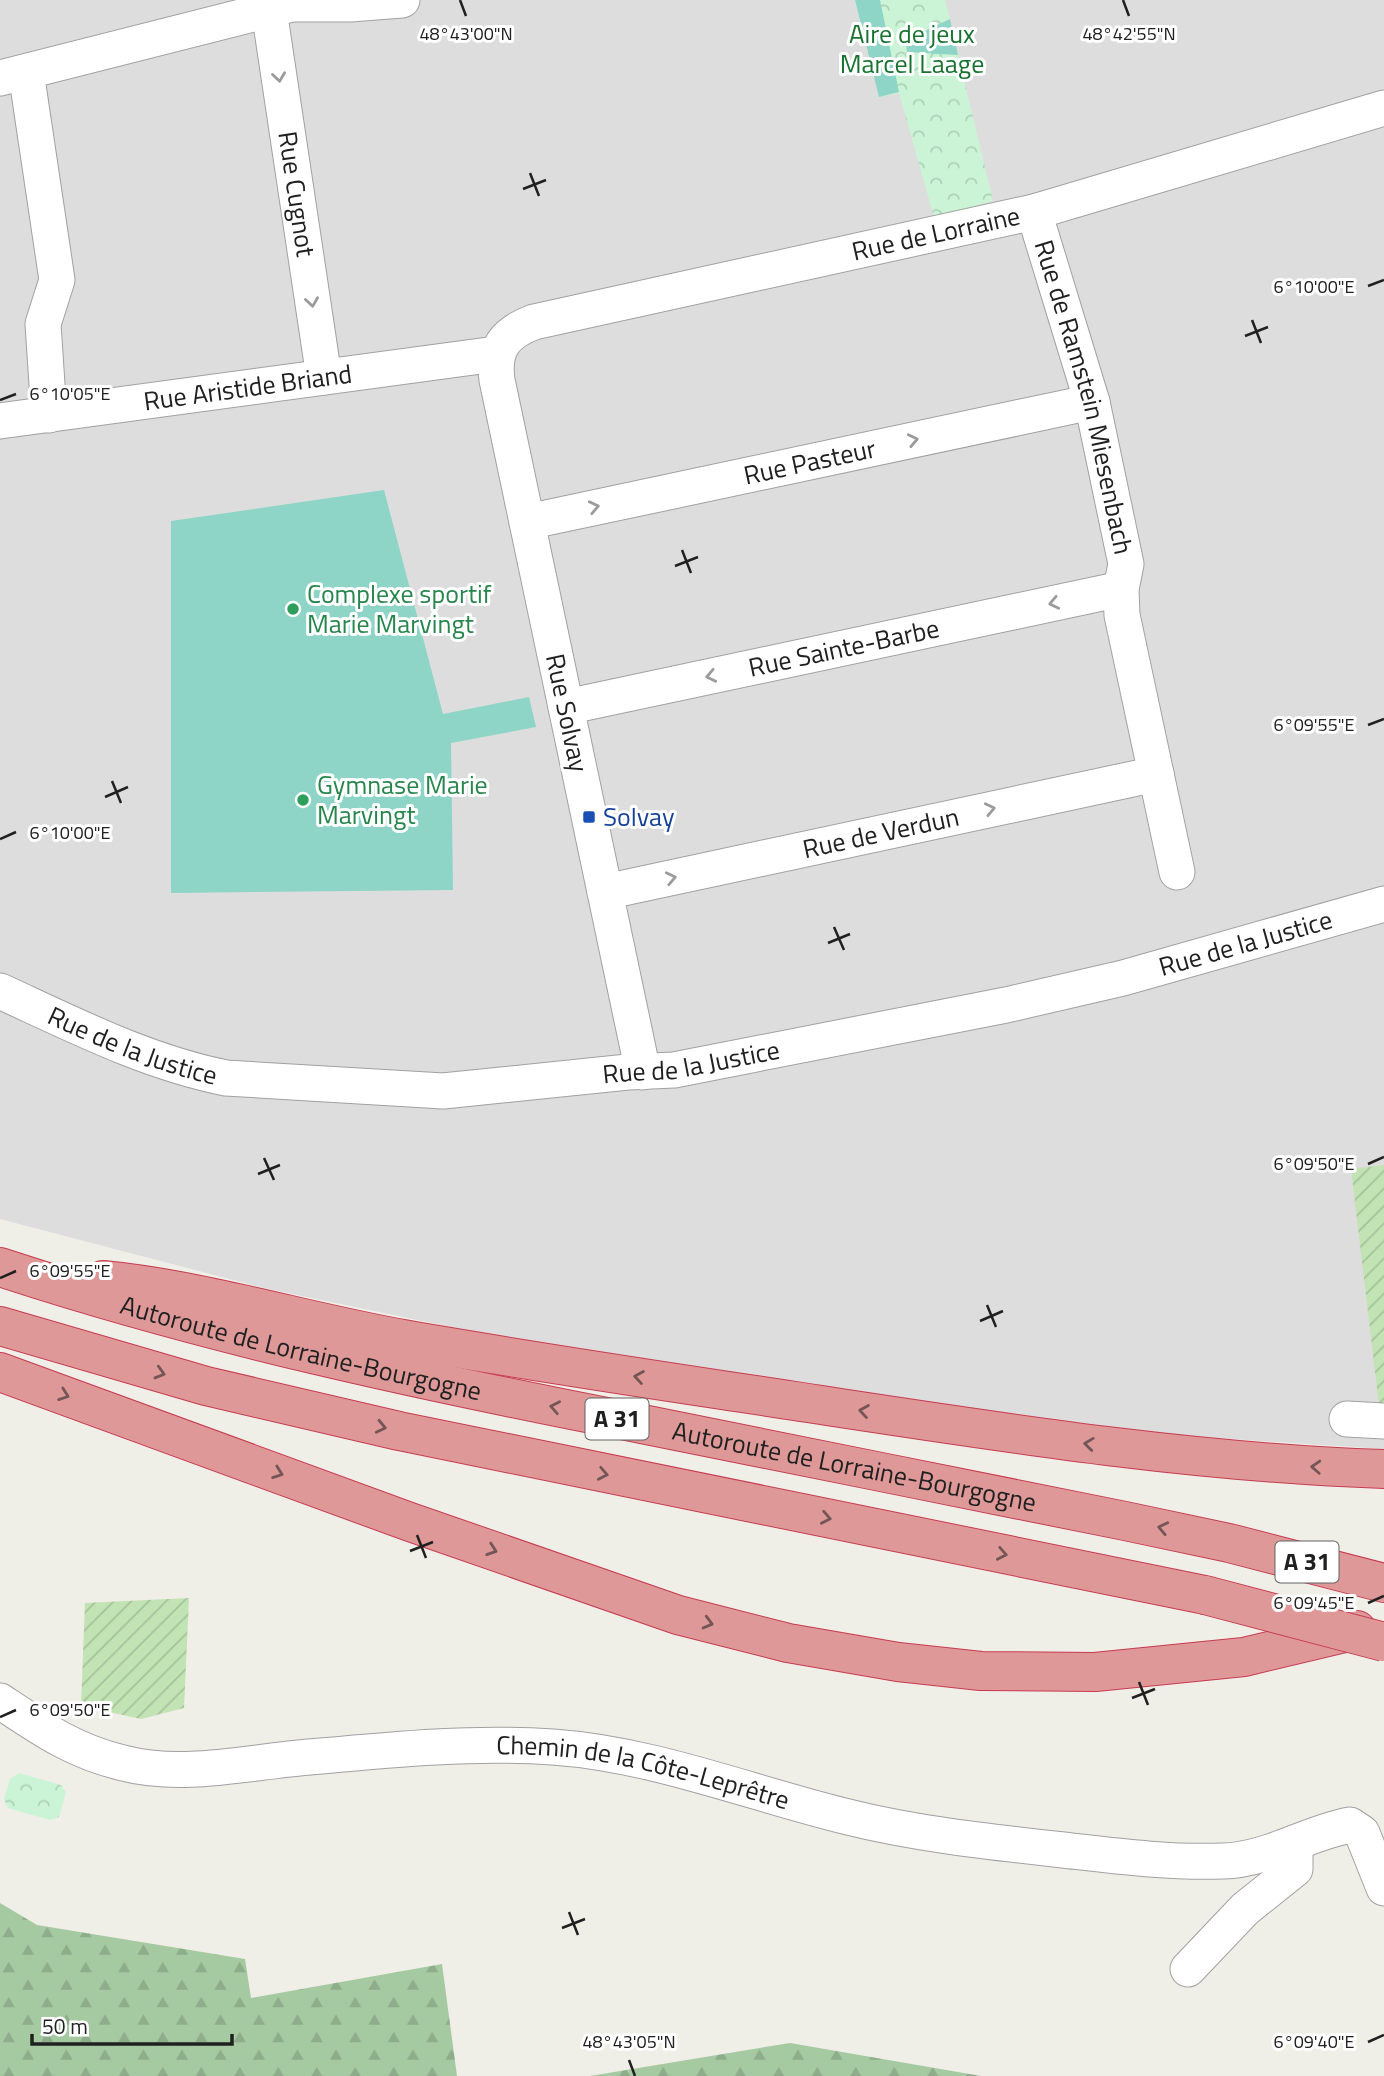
<svg xmlns="http://www.w3.org/2000/svg" width="1384" height="2076" viewBox="0 0 1384 2076" font-family="'Titillium Web',sans-serif">
<style>
.residential{fill:#dedddd}
.forest{fill:url(#forest-firs)}
.park{fill:url(#park-crowns)}
.garden{fill:url(#garden-furrows)}
.pitch{fill:#8ed5c7}
.lines{fill:none;stroke-linecap:round;stroke-linejoin:round}
.minor-casing{stroke:#a1a1a1;stroke-width:37}
.highway-casing{stroke:#c83a50;stroke-width:40}
.minor{stroke:#fff;stroke-width:35}
.highway{stroke:#de9898;stroke-width:38}
.highway-bridge-casing{stroke:#c83a50;stroke-width:40;stroke-linecap:butt}
.highway-bridge{stroke:#de9898;stroke-width:38}
.oneway{stroke:#9b9b9b}
.oneway2{stroke:#755656}
.ticks{fill:none;stroke:#202020;stroke-width:2.5}
.leisure-dot{fill:#2e9e5b;stroke:#fff;stroke-width:2.5}
.transit-dot{fill:#1a4fb4;stroke:#fff;stroke-width:2.5}
.labels{text-anchor:middle;stroke-width:6;stroke-linejoin:round;paint-order:stroke}
.shield{fill:#fff;stroke:#636363;stroke-width:2}
.shield-label{font-size:24px;font-weight:bold;fill:#202020}
.park-label{font-size:26px;fill:#187331;stroke:#fff}
.street-label{font-size:26px;fill:#202020;stroke:#fff}
.leisure-label{font-size:26px;fill:#27864d;stroke:#fff;text-anchor:start}
.transit-label{font-size:26px;fill:#164399;stroke:#fff;text-anchor:start}
.ticks-label{font-size:18px;text-anchor:middle;fill:#202020;stroke:#fff;stroke-width:6;stroke-linejoin:round;paint-order:stroke}
</style>
<defs>
<pattern id="forest-firs" width="22" height="20" patternUnits="userSpaceOnUse" patternTransform="scale(1.75)"><rect width="22" height="20" fill="#a5caa1"/><path d="M5 1l3.5 6h-7zM16 11l3.5 6h-7z" fill="#8ead8a"/></pattern>
<pattern id="park-crowns" width="20" height="18" patternUnits="userSpaceOnUse" patternTransform="scale(1.75)"><rect width="20" height="18" fill="#caf4d5"/><path d="M2 6a3 3 0 1 1 6 0M12 15a3 3 0 1 1 6 0" fill="none" stroke="#add1b7"/></pattern>
<pattern id="garden-furrows" width="10" height="10" patternUnits="userSpaceOnUse" patternTransform="scale(1.75)"><rect width="10" height="10" fill="#c2e3b3"/><path d="M-1 1l2-2M0 10L10 0M9 11l2-2" fill="none" stroke="#a6c29a"/></pattern>
</defs>
<rect width="100%" height="100%" fill="#efeee7"/>
<path class="residential" d="M0,0h1384v1449l-199,-13 -216,-27 -489,-76 -216,-45 -264,-69z"/>
<path class="forest" d="M0,1903l37,22 208,34 6,39 191,-34 15,112h-457z
M790,2043l191,33h-391z"/>
<path class="park" d="M855,0h90l48,201 -59,16 -35,-124 -20,4z
M19,1773l42,12 5,7 -7,25 -9,3 -42,-12 -4,-9 6,-20z"/>
<path class="garden" d="M1384,1165v249h-4l-29,-245z
M189,1598l-5,110 -43,11 -60,-13 4,-103z"/>
<path class="pitch" d="M855,0h25l19,92 -20,5z
M950,19l8,36 -51,-3 -1,-10 4,-4z
M384,490l59,224 86,-17 7,30 -85,16 2,147 -282,3v-372z"/>
<g class="lines">
<defs>
<g id="minor">
<path id="s1" d="M269,10l55,367"/>
<path d="M26,72l31,208 -14,44 6,91"/>
<path d="M0,78l292,-74h58l52,-4"/>
<path id="s2" d="M1034,212l58,190 34,162 -5,25 1,26 55,257"/>
<path id="s3" d="M0,421l496,-67"/>
<path id="s4" d="M527,522l565,-120"/>
<path id="s5" d="M566,707l555,-118"/>
<path id="s6" d="M605,892l551,-118"/>
<path id="s7" d="M0,991c74,34 146,71 226,87l217,13 185,-19 46,-2 332,-65 117,-27 261,-74"/>
<path id="s8" d="M643,1072l-146,-692c-4,-31 7,-47 37,-58l500,-110 350,-104"/>
<path d="M1347,1419l37,2"/>
<path id="s9" d="M0,1701c42,28 73,50 123,62 54,14 112,2 166,-4 88,-8 176,-18 264,-12 100,7 194,45 291,69 71,18 146,26 219,34 53,6 107,13 160,11 45,-1 84,-28 127,-36l12,8 22,55"/>
<path d="M1188,1969l57,-60 50,-40v-26"/>
</g>
<g id="highway">
<path id="s10" d="M0,1267c210,69 426,115 642,157 161,33 322,64 483,97l104,22 155,40"/>
<path d="M103,1280c101,10 200,41 300,59 147,26 296,47 444,70 178,27 356,54 537,60"/>
<path d="M0,1326l206,60 193,45 806,164"/>
<path d="M0,1372l410,150 268,93 110,28 110,19 83,9 114,1 149,-15 113,-27"/>
</g>
</defs>
<use href="#minor" class="minor-casing"/>
<use href="#highway" class="highway-casing"/>
<use href="#minor" class="minor"/>
<use href="#highway" class="highway"/>
<defs>
<path id="highway-bridge" d="M1205,1595l179,47"/>
</defs>
<use href="#highway-bridge" class="highway-bridge-casing"/>
<use href="#highway-bridge" class="highway-bridge"/>
</g>
<defs><path id="oneway-chevron" d="M-2-3.5L2.5 0L-2 3.5" fill="none" stroke-width="1.6" stroke-linecap="round" stroke-linejoin="round" transform="scale(1.75)"/></defs>
<g class="oneway">
<use href="#oneway-chevron" transform="translate(279 77) rotate(82)"/>
<use href="#oneway-chevron" transform="translate(312 302) rotate(82)"/>
<use href="#oneway-chevron" transform="translate(913 440) rotate(-12)"/>
<use href="#oneway-chevron" transform="translate(594 507) rotate(-12)"/>
<use href="#oneway-chevron" transform="translate(1054 603) rotate(168)"/>
<use href="#oneway-chevron" transform="translate(711 676) rotate(168)"/>
<use href="#oneway-chevron" transform="translate(990 809) rotate(-12)"/>
<use href="#oneway-chevron" transform="translate(671 878) rotate(-12)"/>
</g>
<g class="oneway2">
<use href="#oneway-chevron" transform="translate(160 1373) rotate(16)"/>
<use href="#oneway-chevron" transform="translate(639 1377) rotate(-171)"/>
<use href="#oneway-chevron" transform="translate(64 1395) rotate(20)"/>
<use href="#oneway-chevron" transform="translate(555 1407) rotate(-169)"/>
<use href="#oneway-chevron" transform="translate(864 1411) rotate(-171)"/>
<use href="#oneway-chevron" transform="translate(381 1427) rotate(13)"/>
<use href="#oneway-chevron" transform="translate(1089 1444) rotate(-173)"/>
<use href="#oneway-chevron" transform="translate(1316 1467) rotate(-177)"/>
<use href="#oneway-chevron" transform="translate(278 1473) rotate(20)"/>
<use href="#oneway-chevron" transform="translate(603 1474) rotate(11)"/>
<use href="#oneway-chevron" transform="translate(826 1518) rotate(11)"/>
<use href="#oneway-chevron" transform="translate(1163 1528) rotate(-168)"/>
<use href="#oneway-chevron" transform="translate(492 1550) rotate(19)"/>
<use href="#oneway-chevron" transform="translate(1002 1554) rotate(11)"/>
<use href="#oneway-chevron" transform="translate(708 1623) rotate(15)"/>
</g>
<path class="ticks" d="M460,0l6,16M1123,0l6,16M530,173l9,23M523,189l23,-9M1368,286l16,-6M1252,320l9,23M1245,336l23,-9M0,400l16,-6M682,550l9,23M675,566l23,-9M1368,725l16,-6M112,781l9,22M105,797l23,-10M0,839l16,-7M834,927l10,23M828,943l22,-9M264,1158l10,22M1368,1164l16,-7M258,1174l22,-9M0,1278l16,-7M987,1305l9,22M980,1321l23,-10M417,1535l9,23M410,1551l23,-9M1368,1603l16,-7M1139,1682l9,23M1132,1698l23,-9M0,1717l16,-7M569,1912l9,23M562,1928l23,-9M1368,2042l16,-7M629,2060l6,16"/>
<g class="leisure-dot">
<circle cx="293" cy="609" r="7"/>
<circle cx="303" cy="800" r="7"/>
</g>
<rect class="transit-dot" x="582" y="810" width="14" height="14" rx="3.5"/>
<g class="labels">
<g class="shield">
<rect x="585.5" y="1398.5" width="63" height="41" rx="5"/>
<rect x="1275.5" y="1541.5" width="63" height="41" rx="5"/>
</g>
<g class="shield-label">
<text x="617" y="1427">A 31</text>
<text x="1307" y="1570">A 31</text>
</g>
<g class="park-label">
<text x="912" y="43">Aire de jeux<tspan x="912" dy="30">Marcel Laage</tspan></text>
</g>
<g class="street-label">
<text dy="9" stroke="none"><textPath href="#s1" startOffset="186">Rue Cugnot</textPath></text>
<text dy="9" stroke="none"><textPath href="#s8" startOffset="1195">Rue de Lorraine</textPath></text>
<text dy="9" stroke="none"><textPath href="#s3" startOffset="250">Rue Aristide Briand</textPath></text>
<text dy="9" stroke="none"><textPath href="#s2" startOffset="192">Rue de Ramstein Miesenbach</textPath></text>
<text dy="9" stroke="none"><textPath href="#s4" startOffset="289">Rue Pasteur</textPath></text>
<text dy="9" stroke="none"><textPath href="#s5" startOffset="284">Rue Sainte-Barbe</textPath></text>
<text transform="translate(567 713) rotate(78)" y="9">Rue Solvay</text>
<text dy="9" stroke="none"><textPath href="#s6" startOffset="282">Rue de Verdun</textPath></text>
<text dy="9" stroke="none"><textPath href="#s7" startOffset="1278">Rue de la Justice</textPath></text>
<text dy="9" stroke="none"><textPath href="#s7" startOffset="144">Rue de la Justice</textPath></text>
<text dy="9" stroke="none"><textPath href="#s7" startOffset="710">Rue de la Justice</textPath></text>
<text dy="9" stroke="none"><textPath href="#s10" startOffset="312">Autoroute de Lorraine-Bourgogne</textPath></text>
<text dy="9" stroke="none"><textPath href="#s10" startOffset="878">Autoroute de Lorraine-Bourgogne</textPath></text>
<text dy="9" stroke="none"><textPath href="#s9" startOffset="663">Chemin de la Côte-Leprêtre</textPath></text>
</g>
<g class="leisure-label">
<text x="307" y="603">Complexe sportif<tspan x="307" dy="30">Marie Marvingt</tspan></text>
<text x="317" y="794">Gymnase Marie<tspan x="317" dy="30">Marvingt</tspan></text>
</g>
<g class="transit-label">
<text x="603" y="826">Solvay</text>
</g>
</g>
<g class="ticks-label">
<text x="466" y="40">48°43'00"N</text>
<text x="1129" y="40">48°42'55"N</text>
<text x="1314" y="293">6°10'00"E</text>
<text x="70" y="400">6°10'05"E</text>
<text x="1314" y="731">6°09'55"E</text>
<text x="70" y="839">6°10'00"E</text>
<text x="1314" y="1170">6°09'50"E</text>
<text x="70" y="1277">6°09'55"E</text>
<text x="1314" y="1609">6°09'45"E</text>
<text x="70" y="1716">6°09'50"E</text>
<text x="1314" y="2048">6°09'40"E</text>
<text x="629" y="2048">48°43'05"N</text>
</g>
<path d="M32 2034v10h200v-10" fill="none" stroke="#202020" stroke-width="3.5"/>
<text x="42" y="2034" font-size="21" fill="#202020" stroke="#ffffff" stroke-width="5" paint-order="stroke">50 m</text>
</svg>
